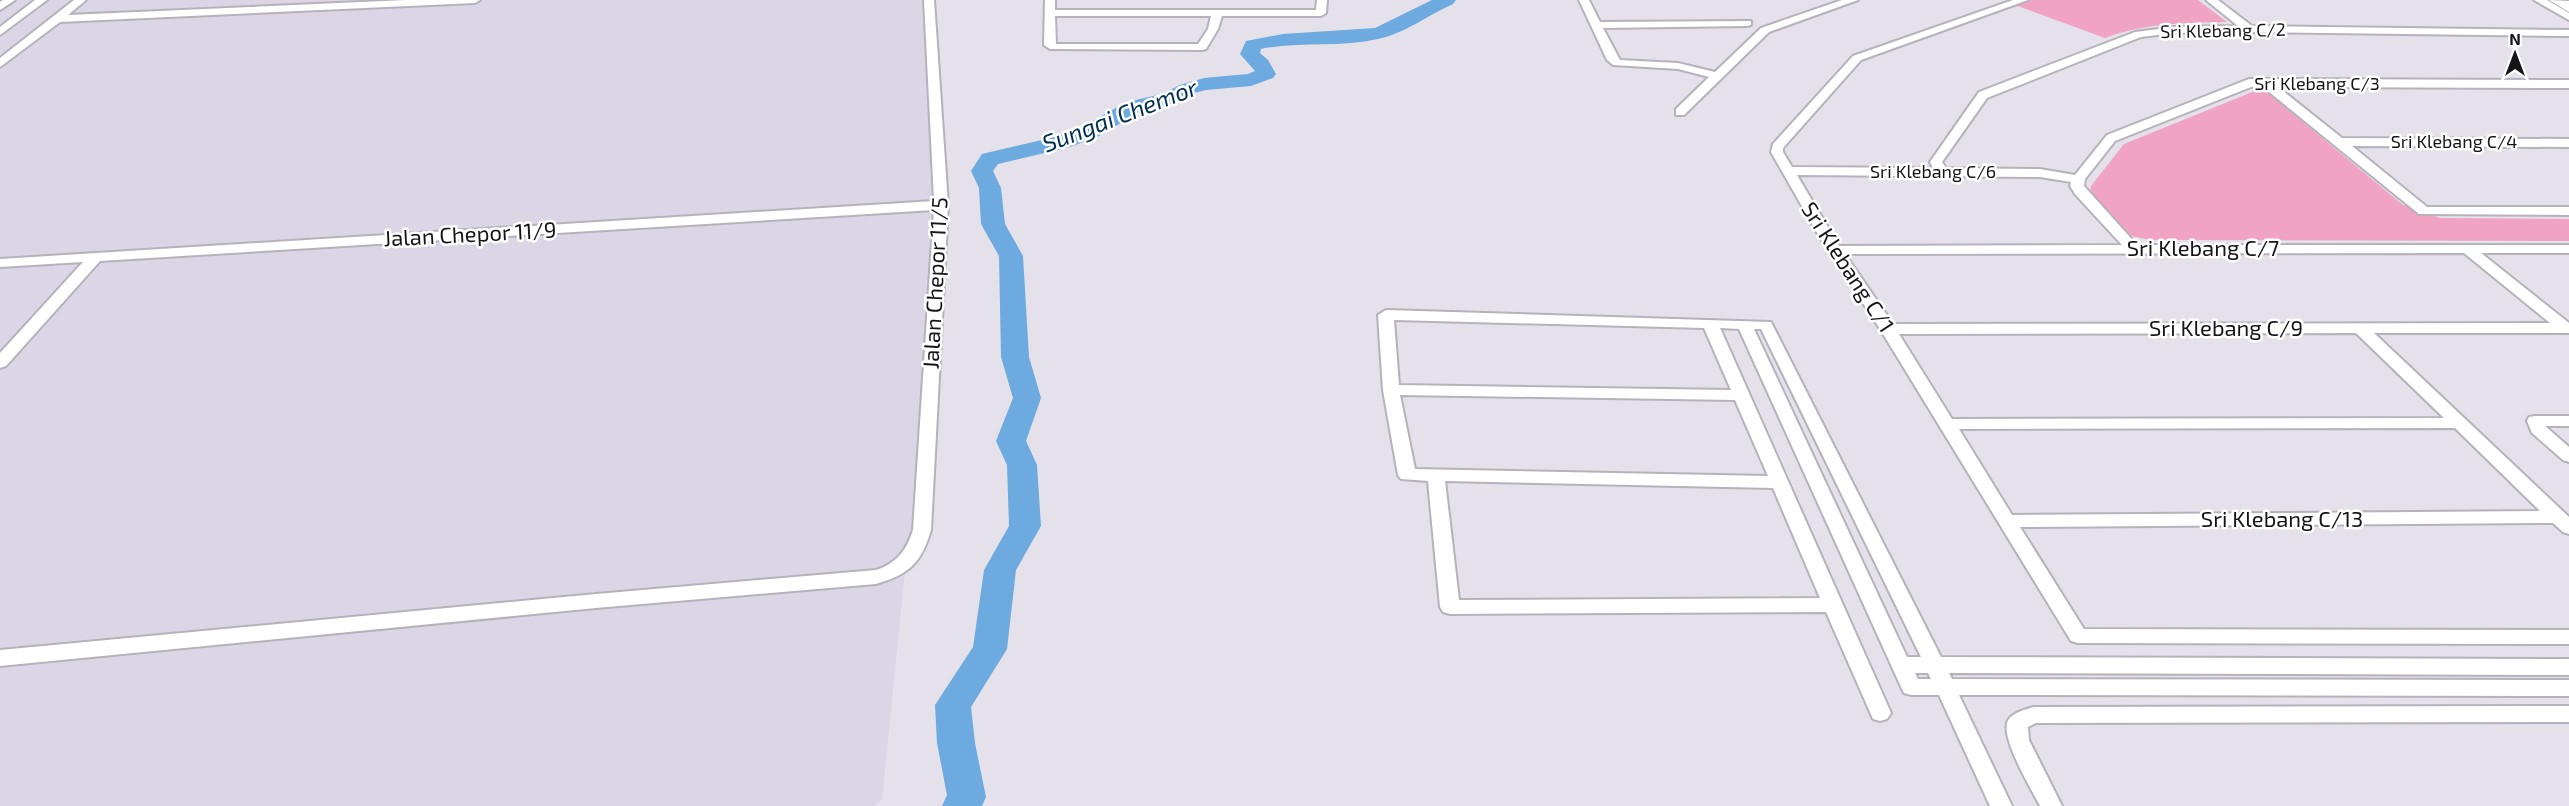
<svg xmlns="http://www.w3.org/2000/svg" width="2569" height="806" viewBox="0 0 2569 806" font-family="'Exo 2',sans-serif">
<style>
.built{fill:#dbd6e6}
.green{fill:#f0a3c3}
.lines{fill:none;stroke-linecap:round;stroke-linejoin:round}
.river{fill:#6daadf;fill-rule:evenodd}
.street-casing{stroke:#b5b2bb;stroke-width:4}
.secondary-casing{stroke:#b5b2bb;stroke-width:3}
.street{fill:#fff;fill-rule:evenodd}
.secondary{fill:#fff;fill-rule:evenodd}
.labels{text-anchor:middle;stroke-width:5;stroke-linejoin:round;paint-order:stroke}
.far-street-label{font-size:18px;fill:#151417;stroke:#fff}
.street-label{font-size:22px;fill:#151417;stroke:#fff}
.water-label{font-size:24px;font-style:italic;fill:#002e50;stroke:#fff}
</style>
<rect width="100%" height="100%" fill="#e4e1ea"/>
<path class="built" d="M0,0h929l12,205 -19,325 -16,32 -24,238 -8,6h-874z"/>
<path class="green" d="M2031,0h167l29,22c-42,1 -82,1 -122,16l-90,-33z
M2262,88l141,117 37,13 129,1v22l-418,-1 -20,-4 -41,-43 1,-7 33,-42z"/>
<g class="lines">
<path class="river" d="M1432,0h24l-3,4c-25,11 -47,29 -75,35 -39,9 -78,2 -117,10l-1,4 8,7 8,14 -3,4 -22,8 -45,4 -12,3 -19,10 -34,8 -42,25 -29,11 -72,17 -5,7 8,17 4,36 18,32 6,101 12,41 -15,43 11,24 4,61 -25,44 -9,79 -36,58 4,36 11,54 -4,9h-40l5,-11 -10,-52 -2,-38 38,-58 11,-77 25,-44 -2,-61 -11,-24 17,-43 -12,-41 -2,-101 -18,-32 -2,-36 -8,-17 11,-17 73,-17 28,-11 44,-24 35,-8 18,-9 24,-7 44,-4 7,-3 -15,-17 6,-13 37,-7 92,-6z"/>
<defs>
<path id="street" d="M3,0h12l-15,10v-8z
M35,0h12l-47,35v-8z
M74,0h12l-18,15 338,-15h74l-5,3 -415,19 -60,45v-9z
M924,0h10l14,205 -17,325c-10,34 -22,44 -55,54l-280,24 -596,58v-16l596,-56 280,-24c21,-7 30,-19 37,-40l21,-320 -834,51 -94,105 -6,2v-15l83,-91 -83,5v-8l934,-58z
M1045,0h10v10h261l1,-10h10l-1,13 -5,3h-99l-4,13 -12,20 -4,1 -152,-1 -6,-4zM1055,16h156l-3,13 -10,15h-142z
M1579,0h10l11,22 151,-1v4l-4,1 -144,2 17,32 58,3 37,9 46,-44 81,-28h16l-89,32 -85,83h-8v-6l33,-32 -31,-8 -65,-4 -6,-5z
M2013,0h15l-167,60 -78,88v4l9,15 141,1 -3,-6 49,-70 156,-60 39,-5 64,-1 -32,-26h12l34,26 317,4v6l-320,-4 -75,1 -33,4 -154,61 -45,64 4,6 94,1 35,6 32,-40 142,-56 320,1v8l-291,-1 64,51 227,1v8l-217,-1 75,61h142v8l-150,-1 -156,-127h-12l-136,54 -30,38 -1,7 53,59h432v8h-88l88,70v10h-195l195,184v17l-6,-2 -10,-9 -533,4 64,102 485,1v14l-491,-1 -7,-2 -191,-312 -60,-91 -49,-86 2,-8 80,-88zM1797,175l243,2 31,5 -1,4 5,8 47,51 -283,1zM2464,253l86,70 -657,1 -48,-70zM2356,333l88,85 -492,1 -53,-85zM2455,428l85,83 -528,4 -53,-86z
M2534,0h13l22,13v7z
M1386,310l385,12 170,335 628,2v16l-620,-2 3,6 617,1v16l-610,-1 53,111h-22l-51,-111h-28l-7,-2 -3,-6 -162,-358 -19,-1 171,385 -4,6 -7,2 -7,-2 -47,-107 -376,2 -7,-2 -3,-5 -12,-126 -27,-2 -3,-4 -15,-85 -5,-75zM1394,320l310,8 27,62 -332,-5zM1754,329h7l160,328h-14zM1400,395l335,5 33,76 -353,-7zM1445,481l328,7 47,110 -361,2zM1915,673h13l3,6h-13z
M2535,416h34v10h-24l24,21v15l-6,-2 -31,-27 -5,-12 2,-4z
M2569,706v16l-533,1 -8,4 1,13 33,66h-22c-8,-16 -43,-73 -31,-87 4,-6 17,-10 25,-12z"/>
<path id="secondary" d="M2549,0l20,1v11z"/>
</defs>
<use href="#street" class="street-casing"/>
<use href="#secondary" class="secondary-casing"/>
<use href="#street" class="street"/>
<use href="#secondary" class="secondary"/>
</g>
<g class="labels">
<g class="far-street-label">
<text transform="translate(2223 31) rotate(-1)" y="6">Sri Klebang C/2</text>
<text x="2317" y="90">Sri Klebang C/3</text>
<text x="2454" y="148">Sri Klebang C/4</text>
<text x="1933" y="178">Sri Klebang C/6</text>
</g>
<g class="street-label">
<text transform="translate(470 234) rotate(-3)" y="8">Jalan Chepor 11/9</text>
<text x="2203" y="256">Sri Klebang C/7</text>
<text transform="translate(1848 267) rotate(57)" y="8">Sri Klebang C/1</text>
<text transform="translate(935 283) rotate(-87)" y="8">Jalan Chepor 11/5</text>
<text x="2226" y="336">Sri Klebang C/9</text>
<text x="2282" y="527">Sri Klebang C/13</text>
</g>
<g class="water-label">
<text transform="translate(1120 116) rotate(-21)" y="8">Sungai Chemor</text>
</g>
</g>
<g transform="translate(2515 54)" stroke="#ffffff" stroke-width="4.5" paint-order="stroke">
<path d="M0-4.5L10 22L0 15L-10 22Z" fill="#151417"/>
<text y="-9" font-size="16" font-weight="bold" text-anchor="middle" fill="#151417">N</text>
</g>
</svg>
